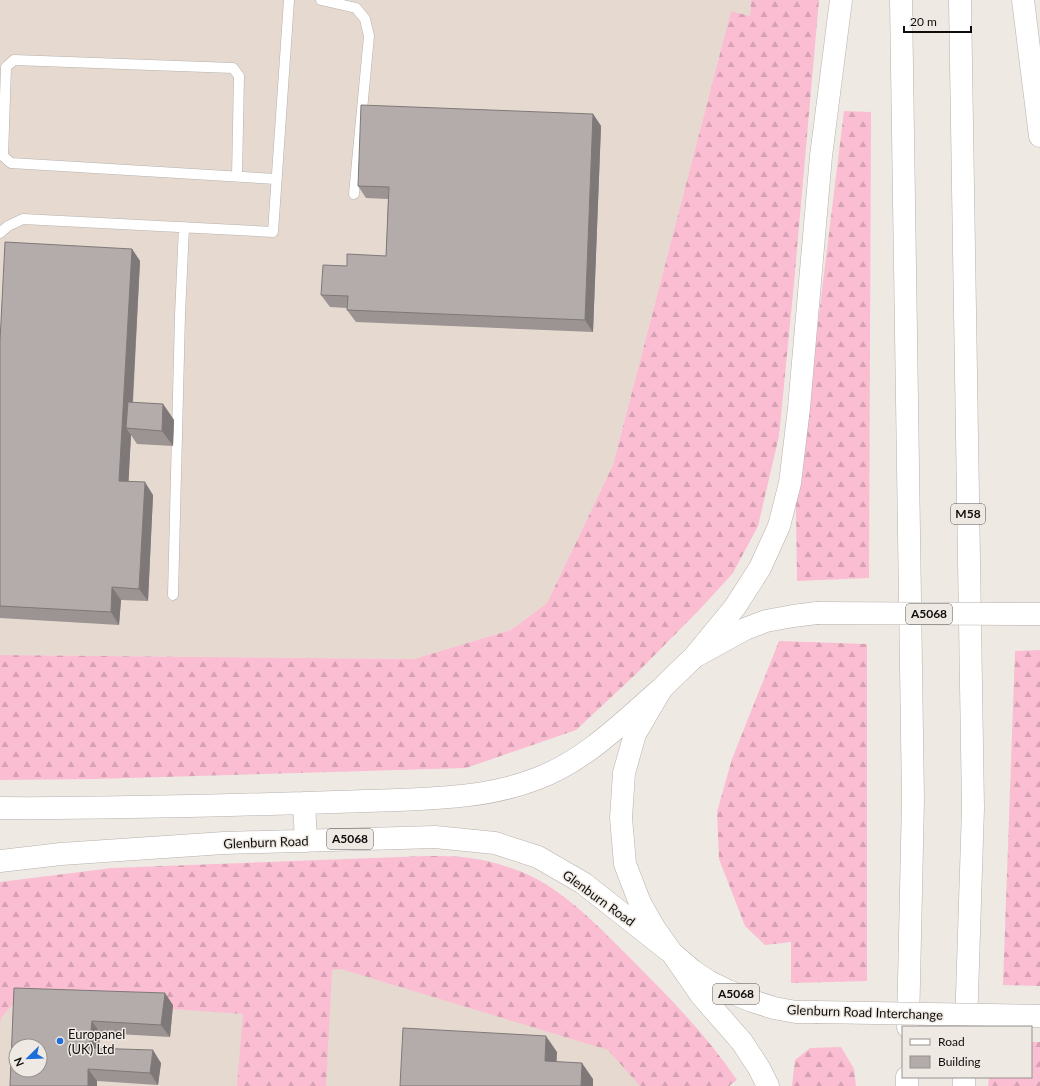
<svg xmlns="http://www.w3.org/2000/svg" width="1040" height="1086" viewBox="0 0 1040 1086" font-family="Lato,sans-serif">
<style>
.built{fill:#e6dad0;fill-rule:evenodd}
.forest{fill:url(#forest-firs)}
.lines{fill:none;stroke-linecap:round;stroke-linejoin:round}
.lane-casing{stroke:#b6b0ab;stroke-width:11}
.primary-casing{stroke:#b6b0ab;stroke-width:23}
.highway-casing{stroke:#b6b0ab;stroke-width:23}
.lane{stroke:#fff;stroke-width:10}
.primary{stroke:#fff;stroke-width:22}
.highway{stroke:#fff;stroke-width:22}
.primary-bridge-casing{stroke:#b6b0ab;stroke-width:23;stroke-linecap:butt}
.primary-bridge{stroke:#fff;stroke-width:22}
.wall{fill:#9b9493}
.shaded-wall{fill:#7e7878}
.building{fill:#b4acab;stroke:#7e7878;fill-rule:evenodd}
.poi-dot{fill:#1c6ed9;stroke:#efe9e4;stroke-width:1.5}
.labels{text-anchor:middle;stroke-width:3;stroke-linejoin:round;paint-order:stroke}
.shield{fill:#efe9e4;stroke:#524f4c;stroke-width:1}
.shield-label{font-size:12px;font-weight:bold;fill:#0f0d0b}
.street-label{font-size:13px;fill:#0f0d0b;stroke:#efe9e4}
.poi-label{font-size:13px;fill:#0f0d0b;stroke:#efe9e4;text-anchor:start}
</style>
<defs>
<pattern id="forest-firs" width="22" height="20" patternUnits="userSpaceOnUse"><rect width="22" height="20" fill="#fabdd2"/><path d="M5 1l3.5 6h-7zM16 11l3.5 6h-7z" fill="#d5a1b3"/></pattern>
</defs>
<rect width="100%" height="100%" fill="#efe9e4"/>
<path class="built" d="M0,0h751l-1,16 -19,-5 -118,454 -66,138 -36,27 -97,29 -414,-4z
M0,951l340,15 270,82 34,38h-644zM16,1046h24v24h-24z"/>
<path class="forest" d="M751,0h68l-25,283 -15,153 -21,90 -25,47 -32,35 -66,67 -59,55 -110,38 -370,11 -96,1v-125l414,4 97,-29 36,-27 66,-138 118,-454 19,5z
M844,111l27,1 -2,466 -72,3 -1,-79z
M779,641l88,3v337l-76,2v-41l-26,3 -20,-19 -26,-67 -2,-47 15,-53z
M1040,650v336l-37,-1 12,-334z
M427,856c14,0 29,0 43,2 17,2 36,8 52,14 42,17 80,58 111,89 38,38 74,75 104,119l-7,5v1h-90l-32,-36 -267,-81 -9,1 -6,116h-89l6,-72 -225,-16 -17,20 -1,8v-144l112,-14z
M1031,1042h9v44h-52l1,-9h42z
M841,1047l13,22 2,17h-64l3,-26 15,-12z"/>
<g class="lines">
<defs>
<path id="lane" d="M321,0l35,8 9,11 4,17 -15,158
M237,176l2,-100 -6,-8 -219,-8 -8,7 -3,89 8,7 265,16
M0,233l8,-7 15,-7 250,13 16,-232
M173,595l7,-280 4,-88"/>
<path id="primary" d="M304,803l2,38
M0,808c101,1 203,-2 304,-5 31,-1 63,-2 94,-3 46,-2 94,-4 138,-21 49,-18 87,-57 126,-91
M0,861l61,-7 163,-11 211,-6 60,6 43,14 45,26 85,67
M815,1012h-19l-22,-4 -22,-7 -24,-10 -20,-10 -15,-10 -21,-18 -19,-27 -13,-23 -15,-39 -4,-46 3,-45 11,-39 27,-46 32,-31 51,-28 21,-8 27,-5 24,-3"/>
<path id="highway" d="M901,0l12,800 -5,227
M960,0l13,808 -7,219
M1023,0l17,136
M694,657l41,-50 25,-39 19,-42 11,-43 9,-75 22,-252 20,-156
M672,953l29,42 41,47 17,26 9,18
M907,1086v-9
M964,1086v-9"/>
</defs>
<use href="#lane" class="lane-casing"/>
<use href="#primary" class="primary-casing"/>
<use href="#highway" class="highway-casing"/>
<use href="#lane" class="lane"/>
<use href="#primary" class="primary"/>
<use href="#highway" class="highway"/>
<defs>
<path id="primary-bridge" d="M817,613l223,1
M815,1012l225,4"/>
</defs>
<use href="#primary-bridge" class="primary-bridge-casing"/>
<use href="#primary-bridge" class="primary-bridge"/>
</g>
<path class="wall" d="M593,114l8,12 -8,206 -237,-10 -9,-12v-2l-17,-1 -9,-12 26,-29 39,-10 2,-57 -22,-1 -8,-12z
M132,249l8,12 -7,142 30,1 11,16 -1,26 -36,-2 -6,-9 -3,47 25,13 -5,106 -27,-1 -2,25 -119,-7v-277z
M14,988l159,17 -3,32 -70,-4 -1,15 62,15 -3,22 -61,-4v5h-87z"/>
<path class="shaded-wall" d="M593,114l8,12 -8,206 -8,-12z
M132,249l8,12 -9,168 -5,-1 5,7 -3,58 -9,-12z
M163,404l11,16 -1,26 -11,-15z
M145,482l8,13 -5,106 -9,-12z
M112,587l9,13 -2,25 -8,-13z
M165,993l8,12 -3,32 -9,-12z
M92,1021l8,12 -2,27 -9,-12z
M546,1036l11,16 -1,25 -11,-16z
M153,1050l8,13 -3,22 -8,-12z
M582,1063l11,16v7h-12z
M88,1069l9,12v5h-9z"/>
<path class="building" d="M361,105l232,9 -8,206 -238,-10 1,-14 -27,-1 2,-30 24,1v-12l39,2 3,-69 -31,-1z
M5,242l127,7 -13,232 26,1 -6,107 -27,-2 -1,25 -111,-6v-265z
M128,402l35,2 -1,27 -36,-3z
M14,988l151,5 -4,32 -69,-4 -3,27 64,2 -3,23 -62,-4v17h-78zM16,1046h24v24h-24z
M403,1028l143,8 -1,25 37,2 -1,23h-181z"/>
<circle class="poi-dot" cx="60" cy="1041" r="4"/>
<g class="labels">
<g class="shield">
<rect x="951" y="504" width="34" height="20" rx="3"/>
<rect x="906" y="604" width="46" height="20" rx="3"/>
<rect x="327" y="829" width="46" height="20" rx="3"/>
<rect x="713" y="984" width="46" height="20" rx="3"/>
</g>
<g class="shield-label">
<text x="968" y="518">M58</text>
<text x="929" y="618">A5068</text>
<text x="350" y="843">A5068</text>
<text x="736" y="998">A5068</text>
</g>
<g class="street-label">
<text transform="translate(266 842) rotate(-2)" y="5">Glenburn Road</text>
<text transform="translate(599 898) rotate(36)" y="5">Glenburn Road</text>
<text transform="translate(865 1012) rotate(2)" y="5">Glenburn Road Interchange</text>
</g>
<g class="poi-label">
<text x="68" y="1039">Europanel<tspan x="68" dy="15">(UK) Ltd</tspan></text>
</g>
</g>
<rect x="902" y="1026" width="130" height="52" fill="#efe9e4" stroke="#95918d"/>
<rect x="910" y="1039" width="20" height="6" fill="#ffffff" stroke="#95918d"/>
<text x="938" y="1046" font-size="12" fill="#0f0d0b">Road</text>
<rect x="910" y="1056" width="20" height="12" fill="#b4acab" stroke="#95918d"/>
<text x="938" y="1066" font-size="12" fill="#0f0d0b">Building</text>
<g transform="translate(28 1058) rotate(247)"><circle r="19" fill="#efe9e4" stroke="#95918d"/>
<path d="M0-3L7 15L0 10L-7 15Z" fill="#1c6ed9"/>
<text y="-6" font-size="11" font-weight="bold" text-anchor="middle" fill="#0f0d0b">N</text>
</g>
<path d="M904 26v6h67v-6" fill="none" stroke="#0f0d0b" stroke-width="2"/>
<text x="910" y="26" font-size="12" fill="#0f0d0b" stroke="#efe9e4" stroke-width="3" paint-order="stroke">20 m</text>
</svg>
